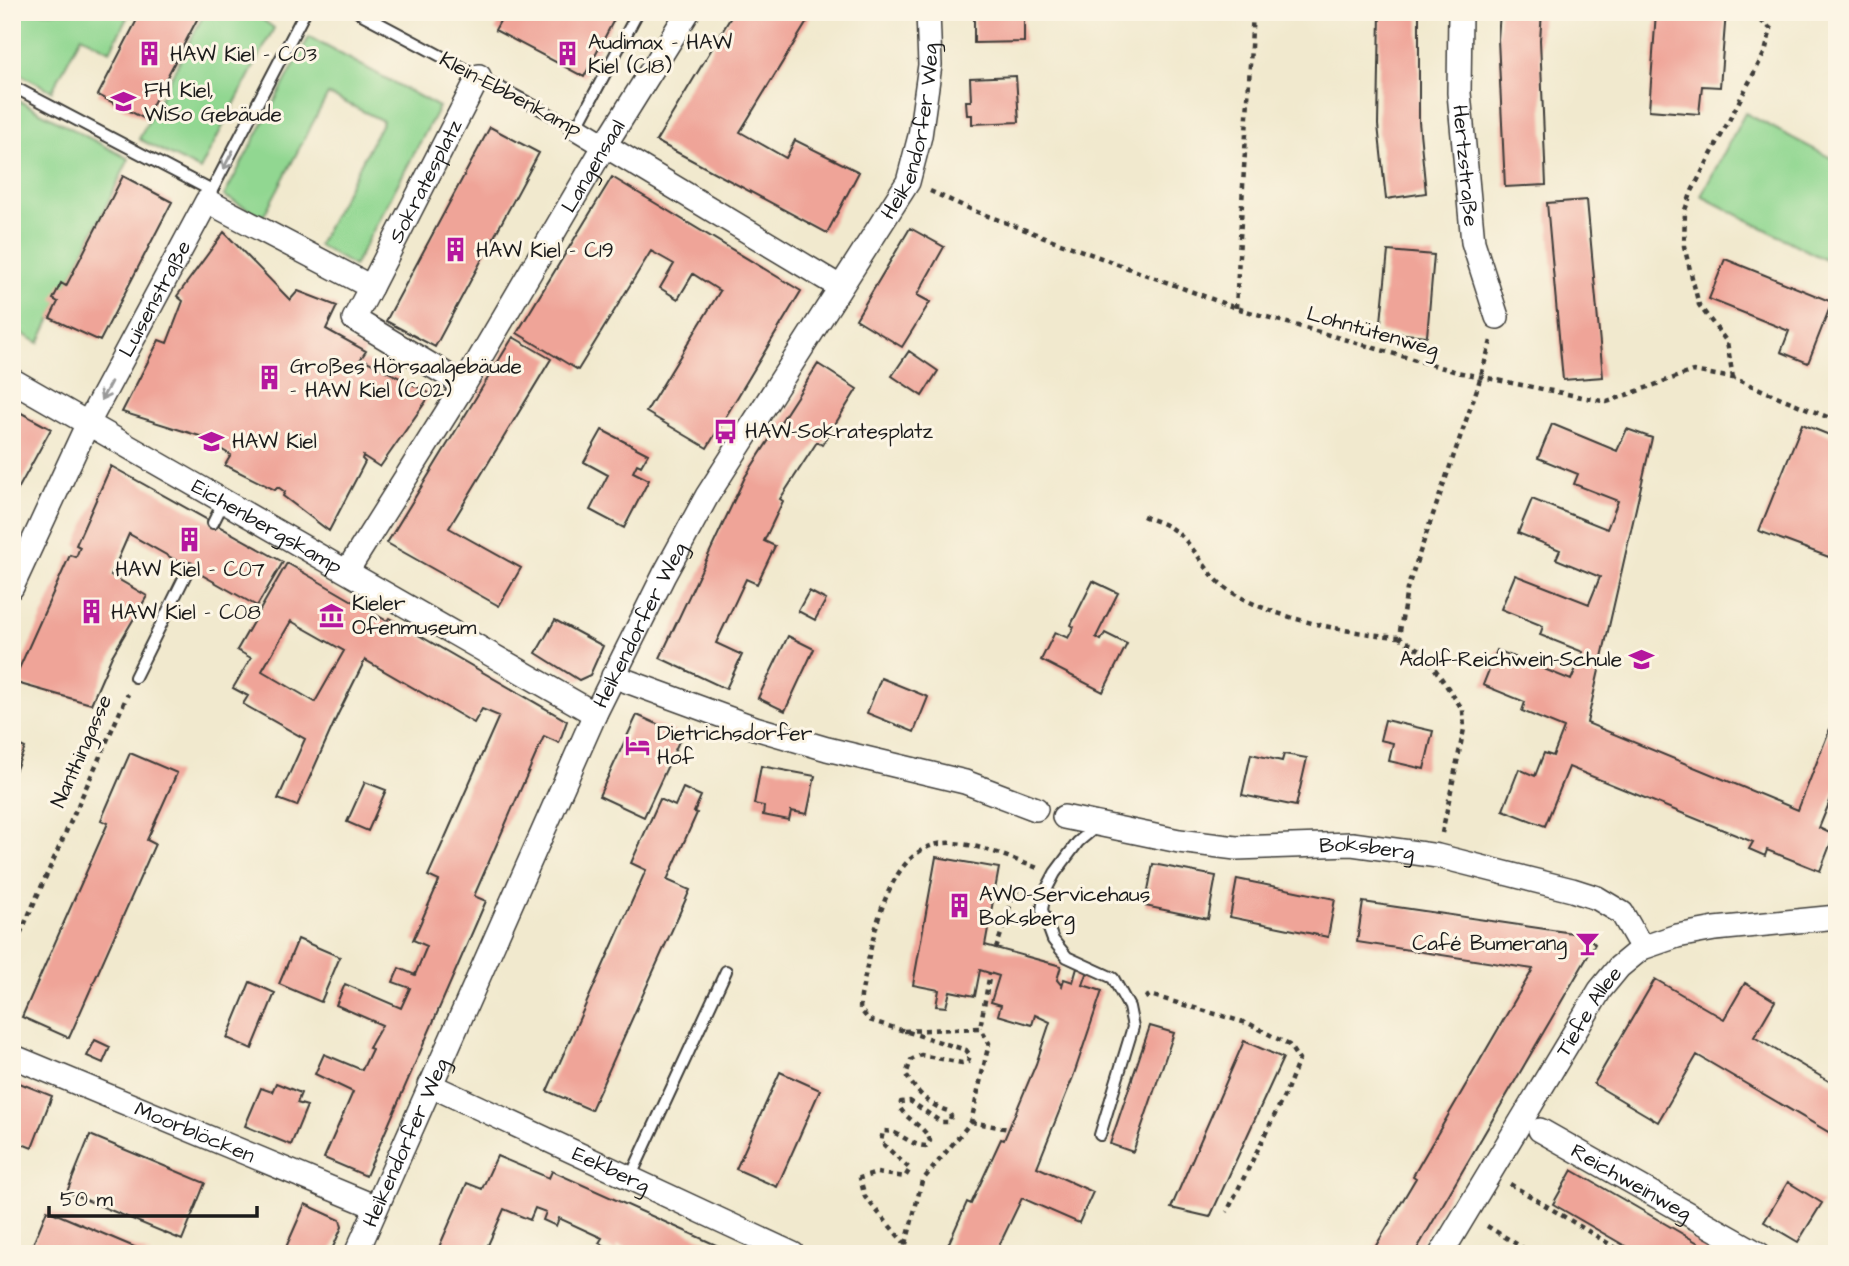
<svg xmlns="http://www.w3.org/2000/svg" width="1849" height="1266" viewBox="0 0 1849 1266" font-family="'Architects Daughter',sans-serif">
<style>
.green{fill:#91d791;stroke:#567a56;stroke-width:2}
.building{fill:#efa498;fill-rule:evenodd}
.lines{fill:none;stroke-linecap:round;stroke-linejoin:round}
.lane-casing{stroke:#3c3b37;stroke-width:14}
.street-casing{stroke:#3c3b37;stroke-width:26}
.path{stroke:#3c3b37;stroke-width:4.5;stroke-dasharray:5 5;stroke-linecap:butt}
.lane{stroke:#fff;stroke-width:10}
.street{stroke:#fff;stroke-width:23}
.oneway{stroke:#999}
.labels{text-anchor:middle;stroke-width:6;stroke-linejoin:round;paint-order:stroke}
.poi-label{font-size:21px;fill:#1c1c1c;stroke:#fcf5e5;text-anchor:start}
.street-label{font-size:21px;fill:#1c1c1c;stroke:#fcf5e5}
</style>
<rect width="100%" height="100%" fill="#fcf5e5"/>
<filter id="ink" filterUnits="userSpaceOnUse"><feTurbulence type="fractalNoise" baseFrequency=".0143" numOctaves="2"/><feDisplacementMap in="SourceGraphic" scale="14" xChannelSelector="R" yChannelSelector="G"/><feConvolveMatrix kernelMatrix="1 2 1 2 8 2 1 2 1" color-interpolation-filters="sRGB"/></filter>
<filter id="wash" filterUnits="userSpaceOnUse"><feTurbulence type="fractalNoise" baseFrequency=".00686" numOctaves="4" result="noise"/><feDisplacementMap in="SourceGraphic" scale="28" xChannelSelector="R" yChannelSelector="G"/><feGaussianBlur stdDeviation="1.57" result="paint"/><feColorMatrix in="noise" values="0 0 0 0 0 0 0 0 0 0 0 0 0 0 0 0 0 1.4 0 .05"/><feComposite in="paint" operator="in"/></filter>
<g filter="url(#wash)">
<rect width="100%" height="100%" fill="#f1e9ce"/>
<path class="green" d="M12,12h118l-20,39 -29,-15 -29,55 -40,-21z
M205,12h56l-2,5 15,11 -74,142 -61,-31z
M309,37l130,70 -85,159 -36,-21 65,-124 -55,-27 -65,123 -39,-21z
M12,97l117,62 -90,184 -27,-15z
M1745,113l92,48v105l-136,-70z"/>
<g id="blocks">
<path class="building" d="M141,12h60l-56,107 -47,-24z
M505,12h113l-34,65 -89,-47z
M734,12h79l-73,120 46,26 9,-18 64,32 -32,61 -171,-92z
M974,12h50v30l-50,1z
M1380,12h39v110l7,71 -40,6 -8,-74z
M1500,12h42l-2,28 6,145 -41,2 -7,-148z
M1656,12h70l-6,75 -18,-1 -3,28 -50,-4z
M1016,76l3,46 -47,2v-9h-5l-1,-14h5l-1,-23z
M490,127l49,26 -104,194 -49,-26z
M123,176l49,26 -72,139 -50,-23 8,-16 -5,-3 8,-16 5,3z
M612,177l189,114 -94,157 -61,-36 74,-121 -27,-17 -15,25 -18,-11 14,-24 -23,-13 -73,119 -61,-37z
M1587,200l16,177 -40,3 -16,-177z
M910,228l34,19 -27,48 13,7 -28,45 -46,-28z
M224,232l66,68 8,-9 39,15 -11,23 40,22 -6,9 4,2 1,-2 66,34 -51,73 -17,-11 -1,3 3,3 -36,69 -46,-35 2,-4 -7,-5 -3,3 -50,-25 6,-10 -14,-8 2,-5 -97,-30 37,-72 8,3 16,-42 -6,-5z
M1388,251l46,4 -7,81 -47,-4z
M1725,259l107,43 -24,61 -27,-11 8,-21 -80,-32z
M513,337l38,22 -102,169 72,40 -22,38 -112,-63z
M909,351l29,20 -16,25 -30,-20z
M818,364l39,25 -35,56 -5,-3 -37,57 3,2 -19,40 11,5 -18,38 -11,-5 -30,64 26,12 -16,34 -66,-31 85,-181z
M12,408l39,21 -35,64 -4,-2z
M1552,424l65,27 10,-22 25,9 -65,285 211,87 33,-84 6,2v56l-18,44 15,7 -14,36 -53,-21 -2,6 -16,-7 4,-7 -184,-75 -24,59 -42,-16 16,-41 16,7 9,-23 9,3 11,-28 -42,-17 3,-9 -42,-17 14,-35 74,30 12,-28 -43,-17 3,-9 -42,-17 14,-34 74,29 11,-27 -44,-18 4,-9 -42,-17 14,-34 75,30 11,-28 -44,-17 4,-10 -40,-16z
M1802,424l35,14v122l-78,-29z
M602,430l46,24 -7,12 -4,-2 -4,8 16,8 -25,48 -34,-18 18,-35 -24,-13z
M111,466l172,96 -26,44 -128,-72 -18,41 36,21 -35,60 -21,48 -78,-22 57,-127 6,2 4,-10 -4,-2z
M287,563l100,58 2,-3 178,103 -8,22 -15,-7 -70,160 12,5 -120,275 -42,-18 29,-66 -38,-18 9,-20 38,16 10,-21 -3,-1 13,-23 -46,-20 9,-21 56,24 9,-20 -17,-6 6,-14 16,7 12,-29 -14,-6 26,-59 -11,-5 71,-160 -17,-7 -8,14 -109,-63 -27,54 -41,92 -19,-7 27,-60 -62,-35 5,-8 -15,-8 18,-30 -14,-8zM291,621l53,30 -29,51 -53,-31z
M1093,581l25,12 -22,44 5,3 4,-7 22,11 -24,48 -62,-32 14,-28 13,6 6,-11 -3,-2z
M809,591l17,9 -11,20 -17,-9z
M555,620l48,26 -13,29 -11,5 -43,-27z
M788,636l26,13 -29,62 -27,-13z
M881,678l47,19 -14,35 -47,-19z
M637,715l45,20 -38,82 -45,-21z
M1385,720l48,11 -9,38 -35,-8 4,-18 -13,-3z
M12,742l13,6 -13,30z
M130,753l47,20 -30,67 8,4 -86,194 -47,-21 86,-194 -7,-3z
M1251,754l31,7 2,-7 23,4 -11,48 -54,-11z
M761,766l54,10 -8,38 -16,-3 -2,9 -26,-5 1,-9 -10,-2z
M365,782l21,8 -18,41 -21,-9z
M683,788l18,8 -7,16 3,1 -30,67 23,10 -99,220 -44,-19 99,-221 -15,-7 29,-64 15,7z
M936,857l63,11 -14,77 76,21 -4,14 5,6 2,-7 9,3 4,-14 11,3 -5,14 19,6 -29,86 -36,90 56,25 -14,31 -57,-25 -27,56h-51l23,-52 4,2 30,-65 3,1 32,-76 14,-42 -15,-7 -3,10 -34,-10 3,-10 -10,-3 8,-26 -19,-6 -5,26 -25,-5 -4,16 -10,-1 3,-16 -26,-5z
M1153,864l63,12 -8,43 -63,-13z
M1237,879l98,20 -7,38 -98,-20z
M1363,902l223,33 9,9 -181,310h-43l45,-76 -3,-2 120,-207 -176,-27z
M298,939l42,18 -19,45 -42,-18z
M1655,979l69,40 21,-36 30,18 -21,36 83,49v51l-140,-82 -39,67 -64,-38z
M250,982l25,11 -23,56 -25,-11z
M1150,1026l24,7 -41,119 -23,-8z
M95,1040l15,7 -7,16 -16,-7z
M1244,1041l39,17 -12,26 -61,133 -39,-9z
M780,1072l40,18 -43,97 -41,-18z
M12,1080l40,16 -20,52 -20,-8z
M276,1083l25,10 -4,10 10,3 -16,39 -46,-19 16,-38 11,4z
M90,1135l115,48 -23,57 -115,-48z
M497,1156l52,22 3,-7 184,83h-98l-20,-9 -2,6 -17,-8 3,-5 -43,-20 -3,8 -13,-6 3,-8 -11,-4 -5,12 -26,-11 -20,45h-48l31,-71 15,6z
M1572,1170l85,49 60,35h-78l-86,-50z
M1788,1182l34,21 -24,39 -34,-20z
M305,1204l35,16 2,7 -12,27h-47z
M47,1210l104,44h-122z"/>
</g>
</g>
<g filter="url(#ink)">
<use href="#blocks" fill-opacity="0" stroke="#3c3b37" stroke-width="2"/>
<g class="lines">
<defs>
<path id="lane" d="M358,12l218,116 62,-116
M12,86l200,105
M209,196l96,-184
M213,523l11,-22
M135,677l54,-109
M1097,826l-19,16 -23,31 -10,19 -3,18 11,30 14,17 46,21 16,29 4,20 -33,108
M630,1178l96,-207"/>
<g id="street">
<path id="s1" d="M1460,12l-1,81 14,149 24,75"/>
<path d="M576,128l264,159"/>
<path id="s2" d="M371,287l108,-211"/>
<path id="s3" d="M12,380l583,334"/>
<path id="s4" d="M347,571l117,-186 141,-240 83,-133"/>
<path id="s5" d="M12,587l76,-164 119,-222 164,86 -17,32 110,66"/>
<path d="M613,676l142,52 72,21 138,33 71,27"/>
<path id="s6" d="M1064,817l115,24 57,7 116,-4 86,12 134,34 25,8 25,15 20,35"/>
<path id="s7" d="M12,1056l364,151"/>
<path id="s8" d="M430,1085l363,169"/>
<path id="s9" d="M1540,1130l219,124"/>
<path id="s10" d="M356,1254l239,-540 69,-139 43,-79 201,-314 12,-46 10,-71 -2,-53"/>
<path id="s11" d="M1441,1254l159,-264 19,-23 23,-19 35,-12 38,-7 122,-12"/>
</g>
</defs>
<use href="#lane" class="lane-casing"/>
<use href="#street" class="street-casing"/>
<path class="path" d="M930,191l47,21 259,96 221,64 150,30 86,-31 40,7 104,43
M1236,308l17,-296
M1733,378l-6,-36 -28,-37 -15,-59 1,-36 7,-19 73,-139 6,-23 -11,-9 -1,-8
M1143,516c9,4 21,7 29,13 22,14 33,44 54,59 38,29 126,46 173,49
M1442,833l22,-104 -1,-19 -39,-57 -25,-16 8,-48 70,-200 14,-48
M996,949l19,-58 12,1
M12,952l116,-258
M1145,998l5,-3 100,29 39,21 10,15 -13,32 -59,120
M904,1031l76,-3 10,-55
M971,1122l38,7
M1510,1184l116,70
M1487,1226l46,28
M906,1244l16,-63 49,-59 18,-79 -9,-15
M909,1254l-3,-9 -41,-48 -5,-19 17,-5 28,4 5,-8 -29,-27 2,-11c17,-1 26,15 43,15l4,-5c-4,-14 -22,-20 -30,-33l1,-6 9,-1 31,21h8l2,-6 -3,-5c-20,-6 -31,-19 -42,-36l5,-15 10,-5 41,8 6,-1 2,-7 -4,-5 -97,-30 -9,-11 1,-13c11,-50 23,-158 93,-153 28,2 57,16 84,25"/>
<use href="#lane" class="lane"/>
<use href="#street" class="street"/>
</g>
<defs><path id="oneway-shaft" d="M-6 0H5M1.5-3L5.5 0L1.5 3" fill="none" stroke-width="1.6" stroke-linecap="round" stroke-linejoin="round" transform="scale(1.75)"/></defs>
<g class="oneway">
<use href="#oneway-shaft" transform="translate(228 160) rotate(118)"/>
<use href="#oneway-shaft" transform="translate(106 391) rotate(118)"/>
</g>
</g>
<defs>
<symbol id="building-bare" viewBox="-9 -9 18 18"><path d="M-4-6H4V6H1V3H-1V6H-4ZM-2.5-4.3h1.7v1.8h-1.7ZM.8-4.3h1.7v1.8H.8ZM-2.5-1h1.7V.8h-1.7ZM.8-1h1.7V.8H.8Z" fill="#b5179e" stroke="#fcf5e5" stroke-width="2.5" paint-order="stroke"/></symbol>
<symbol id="university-bare" viewBox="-9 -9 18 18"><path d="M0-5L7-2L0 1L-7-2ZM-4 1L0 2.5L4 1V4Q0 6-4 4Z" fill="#b5179e" stroke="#fcf5e5" stroke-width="2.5" paint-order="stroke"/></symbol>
<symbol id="bus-bare" viewBox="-9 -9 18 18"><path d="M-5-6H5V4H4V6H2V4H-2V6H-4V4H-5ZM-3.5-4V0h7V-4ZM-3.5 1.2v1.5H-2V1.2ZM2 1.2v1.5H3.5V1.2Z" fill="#b5179e" stroke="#fcf5e5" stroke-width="2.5" paint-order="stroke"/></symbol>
<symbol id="museum-bare" viewBox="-9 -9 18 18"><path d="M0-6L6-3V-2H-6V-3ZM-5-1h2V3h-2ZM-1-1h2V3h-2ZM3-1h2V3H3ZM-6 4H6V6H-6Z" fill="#b5179e" stroke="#fcf5e5" stroke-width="2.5" paint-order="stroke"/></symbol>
<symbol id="school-bare" viewBox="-9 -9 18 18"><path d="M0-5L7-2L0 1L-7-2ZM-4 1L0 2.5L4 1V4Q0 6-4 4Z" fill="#b5179e" stroke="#fcf5e5" stroke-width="2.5" paint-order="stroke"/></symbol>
<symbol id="hotel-bare" viewBox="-9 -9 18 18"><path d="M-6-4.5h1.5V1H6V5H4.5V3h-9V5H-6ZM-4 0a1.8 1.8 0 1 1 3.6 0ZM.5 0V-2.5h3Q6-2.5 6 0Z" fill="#b5179e" stroke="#fcf5e5" stroke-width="2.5" paint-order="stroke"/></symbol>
<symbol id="bar-bare" viewBox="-9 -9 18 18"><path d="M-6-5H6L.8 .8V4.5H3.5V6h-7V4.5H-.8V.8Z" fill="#b5179e" stroke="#fcf5e5" stroke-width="2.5" paint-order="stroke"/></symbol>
</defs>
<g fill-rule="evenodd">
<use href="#building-bare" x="132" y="36" width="35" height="35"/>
<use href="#building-bare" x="550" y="36" width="35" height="35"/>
<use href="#university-bare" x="106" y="84" width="35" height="35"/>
<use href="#building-bare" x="438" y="232" width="35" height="35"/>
<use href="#building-bare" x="252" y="360" width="35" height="35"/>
<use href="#bus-bare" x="708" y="414" width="35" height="35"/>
<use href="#university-bare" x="194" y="424" width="35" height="35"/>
<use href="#building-bare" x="172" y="522" width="35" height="35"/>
<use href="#building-bare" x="74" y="594" width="35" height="35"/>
<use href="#museum-bare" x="314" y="598" width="35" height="35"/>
<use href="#school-bare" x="1624" y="642" width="35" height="35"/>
<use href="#hotel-bare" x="620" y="728" width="35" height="35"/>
<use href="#building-bare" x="942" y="888" width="35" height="35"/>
<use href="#bar-bare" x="1570" y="926" width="35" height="35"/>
</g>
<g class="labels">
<g class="poi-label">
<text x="588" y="49">Audimax - HAW<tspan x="588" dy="24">Kiel (C18)</tspan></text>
<text x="170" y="61">HAW Kiel - C03</text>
<text x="144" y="97">FH Kiel,<tspan x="144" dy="24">WiSo Gebäude</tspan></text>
<text x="476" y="257">HAW Kiel - C19</text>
<text x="290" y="373">Großes Hörsaalgebäude<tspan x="290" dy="24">- HAW Kiel (C02)</tspan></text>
<text x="745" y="438">HAW-Sokratesplatz</text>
<text x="232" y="448">HAW Kiel</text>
<text x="190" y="576" text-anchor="middle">HAW Kiel - C07</text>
<text x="352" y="610">Kieler<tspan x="352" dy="24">Ofenmuseum</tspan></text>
<text x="111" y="619">HAW Kiel - C08</text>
<text x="1622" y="666" text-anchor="end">Adolf-Reichwein-Schule</text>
<text x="657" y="740">Dietrichsdorfer<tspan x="657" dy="24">Hof</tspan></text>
<text x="979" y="901">AWO-Servicehaus<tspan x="979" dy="24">Boksberg</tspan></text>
<text x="1567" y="950" text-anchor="end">Café Bumerang</text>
</g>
<g class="street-label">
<text transform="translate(511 94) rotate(28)" y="7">Klein-Ebbenkamp</text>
<text dy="7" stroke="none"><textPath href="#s10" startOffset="1258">Heikendorfer Weg</textPath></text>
<text dy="7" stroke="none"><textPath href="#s4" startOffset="474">Langensaal</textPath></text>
<text dy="7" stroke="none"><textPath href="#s1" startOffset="154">Hertzstraße</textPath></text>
<text dy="7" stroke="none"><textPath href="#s2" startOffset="119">Sokratesplatz</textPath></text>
<text dy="7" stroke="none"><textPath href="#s5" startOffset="322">Luisenstraße</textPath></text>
<text transform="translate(1373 331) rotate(16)" y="7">Lohntütenweg</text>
<text dy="7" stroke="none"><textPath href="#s3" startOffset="294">Eichenbergskamp</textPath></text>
<text dy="7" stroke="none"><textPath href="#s10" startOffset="690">Heikendorfer Weg</textPath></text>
<text transform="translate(81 751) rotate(-66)" y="7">Nanthingasse</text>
<text dy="7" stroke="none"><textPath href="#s6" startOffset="306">Boksberg</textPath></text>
<text dy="7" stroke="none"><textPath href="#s11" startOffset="284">Tiefe Allee</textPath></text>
<text dy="7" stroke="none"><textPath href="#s7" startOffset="198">Moorblöcken</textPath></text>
<text dy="7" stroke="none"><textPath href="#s10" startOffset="122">Heikendorfer Weg</textPath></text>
<text dy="7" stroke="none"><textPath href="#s8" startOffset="200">Eekberg</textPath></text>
<text dy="7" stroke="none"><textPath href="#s9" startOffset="105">Reichweinweg</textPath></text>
</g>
</g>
<rect width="1849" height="1266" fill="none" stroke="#fcf5e5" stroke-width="42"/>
<path d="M49 1206v10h208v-10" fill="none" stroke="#1c1c1c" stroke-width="3.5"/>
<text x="60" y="1206" font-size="21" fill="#1c1c1c" stroke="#fcf5e5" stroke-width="5" paint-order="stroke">50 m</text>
</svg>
